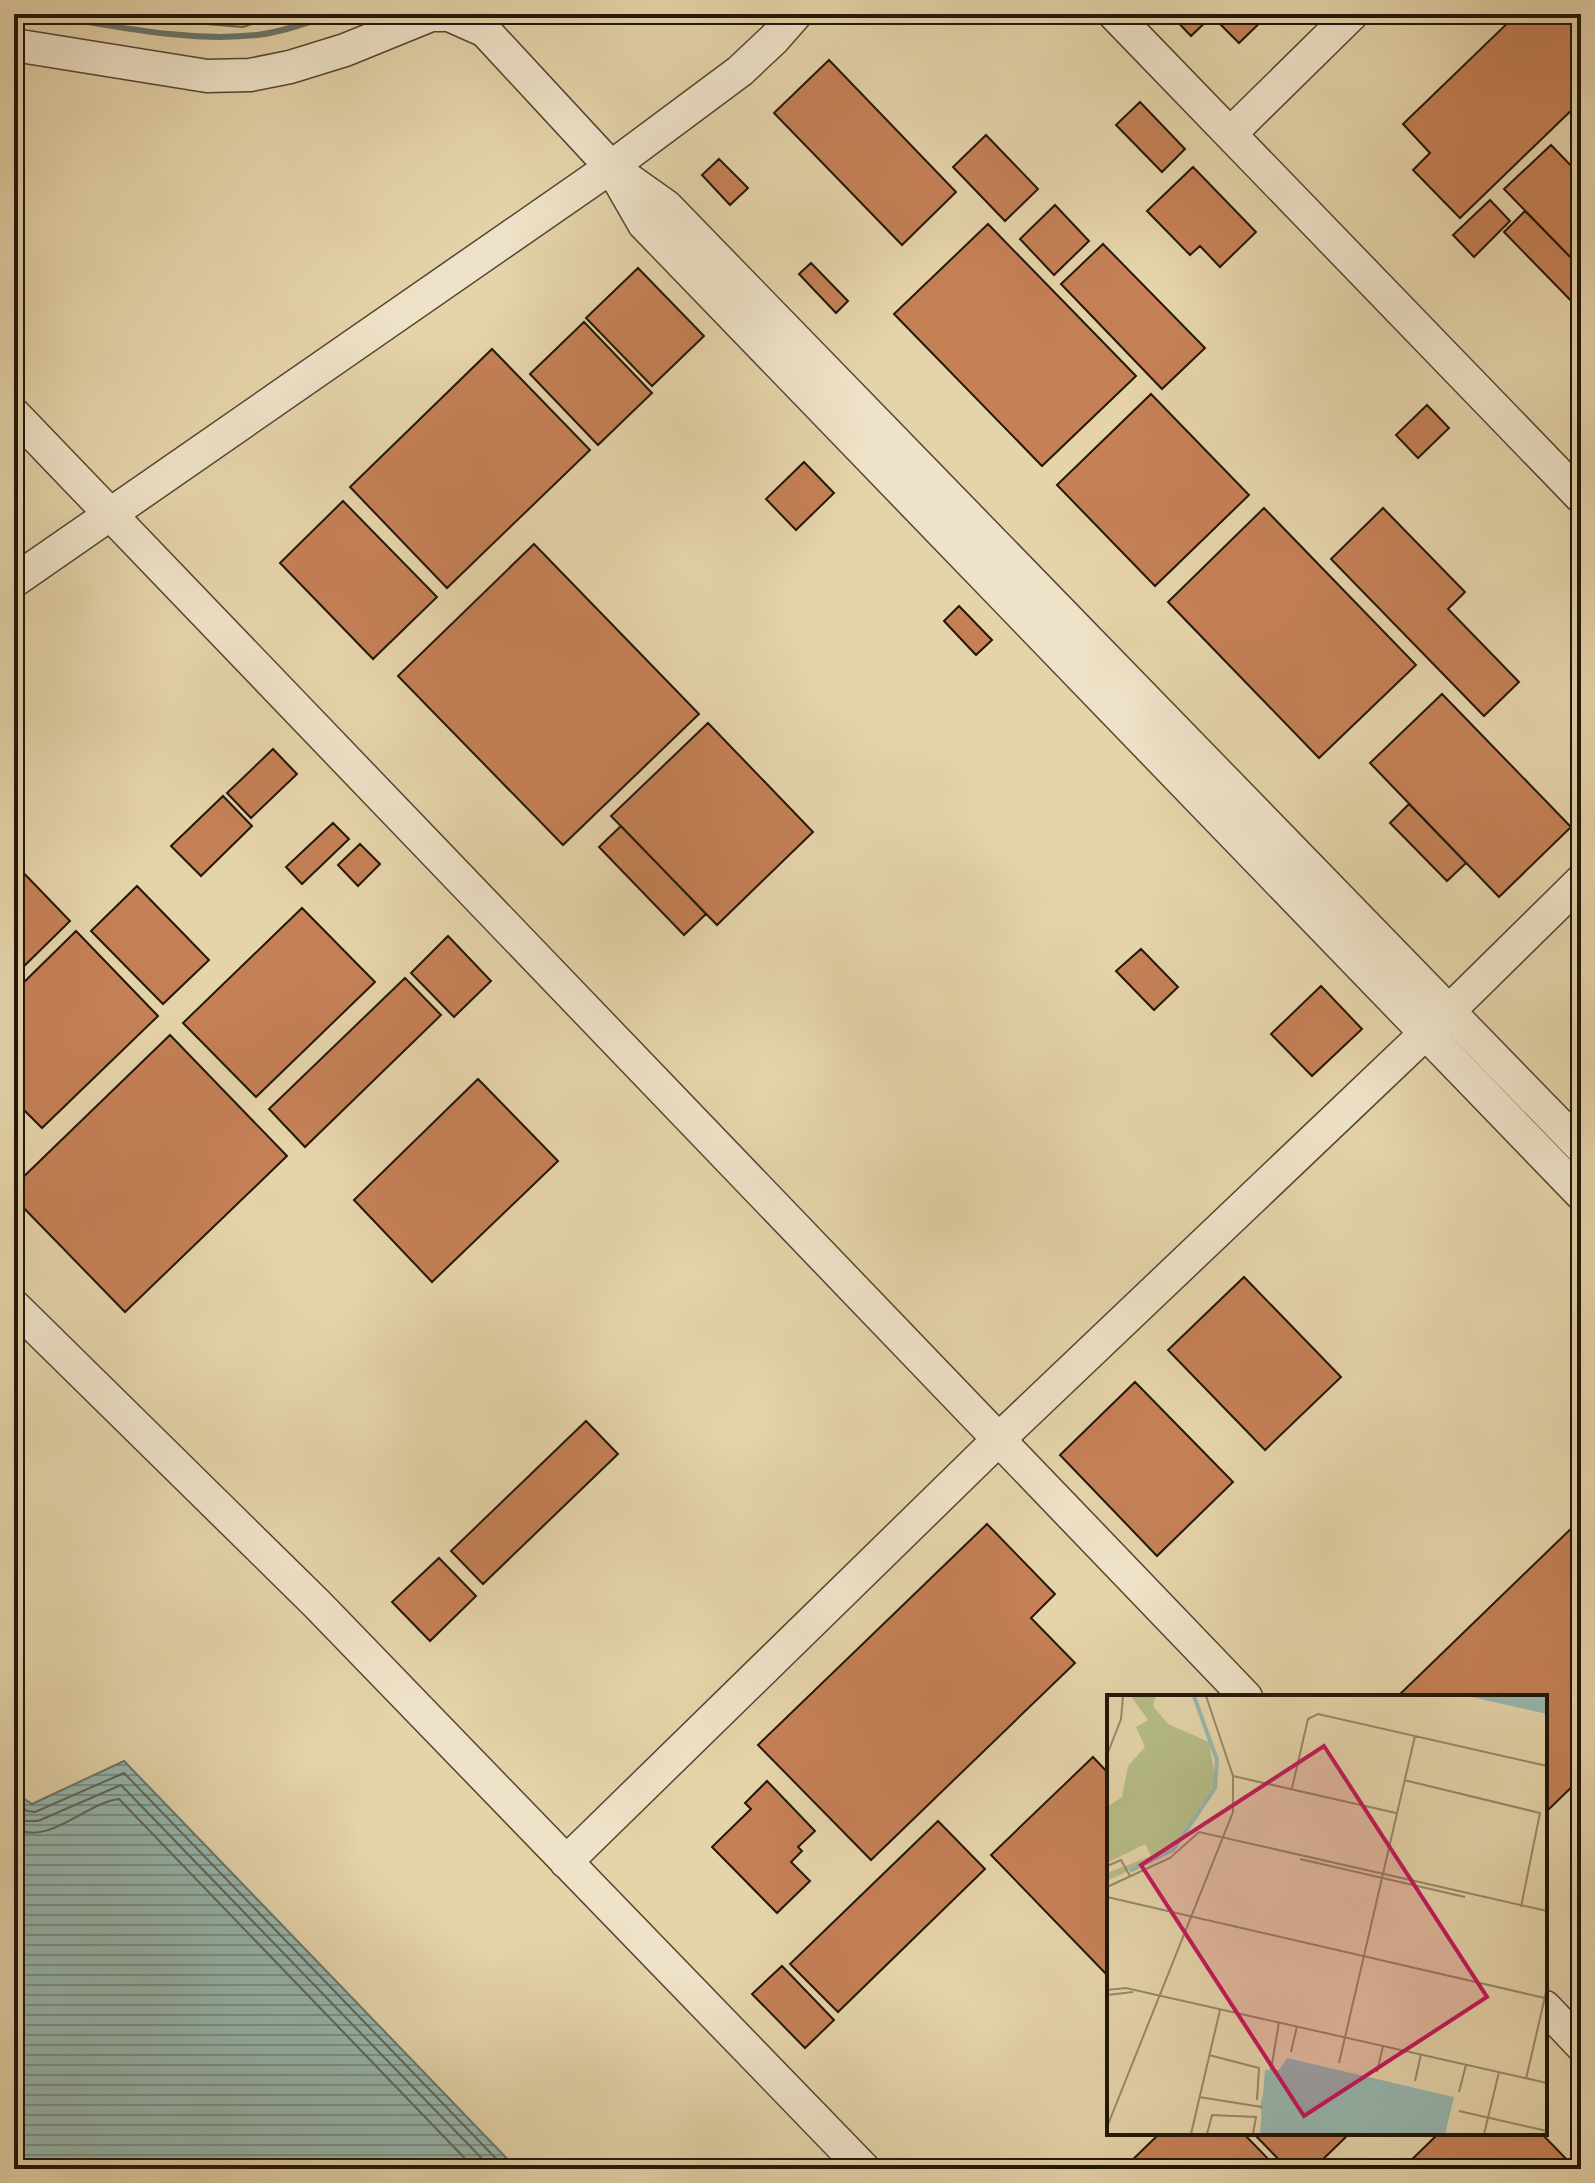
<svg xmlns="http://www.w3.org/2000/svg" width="1595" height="2183" viewBox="0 0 1595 2183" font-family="'IM FELL Great Primer',serif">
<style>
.forest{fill:url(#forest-crowns);stroke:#6c6a48;stroke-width:2}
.water{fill:url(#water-rules);stroke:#68776c;stroke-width:2}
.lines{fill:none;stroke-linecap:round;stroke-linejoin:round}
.shore{stroke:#5c675c;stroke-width:2}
.stream{stroke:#68776c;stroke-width:6}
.building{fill:#c58056;stroke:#221708;stroke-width:2}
.minor-casing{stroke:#534630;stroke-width:35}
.minor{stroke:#eee2c8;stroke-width:32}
.inset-river{fill:none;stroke:#96b7af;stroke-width:4}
.inset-road{fill:none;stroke:#978869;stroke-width:2}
.view{fill:#c2185b;fill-opacity:0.15;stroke:#c2185b;stroke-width:4}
.inset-edge{fill:none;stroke:#221708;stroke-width:4}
</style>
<defs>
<pattern id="forest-crowns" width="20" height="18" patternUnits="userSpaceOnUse" patternTransform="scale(2)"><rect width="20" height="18" fill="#b6bc87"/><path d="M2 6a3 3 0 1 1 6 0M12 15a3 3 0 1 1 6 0" fill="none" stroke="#9ca173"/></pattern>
<pattern id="water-rules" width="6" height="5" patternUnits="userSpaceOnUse" patternTransform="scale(2)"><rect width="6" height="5" fill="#96b7af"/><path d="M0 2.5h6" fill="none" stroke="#7a948c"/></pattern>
</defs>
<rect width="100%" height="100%" fill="#e5d3aa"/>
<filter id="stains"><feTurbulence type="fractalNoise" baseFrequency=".0025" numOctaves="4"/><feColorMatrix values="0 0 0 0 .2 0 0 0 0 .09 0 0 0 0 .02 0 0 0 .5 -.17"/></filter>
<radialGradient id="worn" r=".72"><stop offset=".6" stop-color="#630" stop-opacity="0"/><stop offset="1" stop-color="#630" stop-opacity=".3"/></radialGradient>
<path class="forest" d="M80,14h203l-40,13z"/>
<path class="water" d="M124,1761l393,408h-503v-377l18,12z"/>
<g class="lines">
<path class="shore" d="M14,1801l13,10 8,1 89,-39 382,396
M14,1814l12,7h12l83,-36 371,384
M14,1828c35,19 71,-25 105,-29l356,370"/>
<path class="stream" d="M37,14c71,10 147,29 220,21 25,-3 53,-13 77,-21"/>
</g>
<path class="building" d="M1170,14h99l-30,29 -27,-27 -21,20z
M1517,14h64v87l-121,117 -47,-48 17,-17 -27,-29z
M829,60l127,132 -54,53 -128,-132z
M1140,102l45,47 -23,23 -46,-47z
M986,135l52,54 -33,32 -52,-54z
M1551,145l30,31v92l-77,-79z
M719,159l29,29 -18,17 -28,-30z
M1193,167l63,65 -36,35 -20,-21 -10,9 -43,-44z
M1490,200l20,21 -36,36 -21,-22z
M1055,205l34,36 -35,34 -34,-36z
M1525,211l56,57v43l-77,-79z
M988,224l148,152 -94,90 -148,-152z
M1103,244l102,104 -43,41 -101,-105z
M811,263l37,38 -12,12 -37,-39z
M638,268l66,68 -52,50 -66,-68z
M584,322l68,71 -54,52 -68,-71z
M492,349l98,101 -143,138 -97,-101z
M1151,394l98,101 -94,91 -98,-101z
M1427,405l22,23 -31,30 -22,-23z
M804,462l30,31 -38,37 -30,-31z
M343,501l94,96 -64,62 -93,-96z
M1264,508l152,157 -97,93 -151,-156z
M1383,508l82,84 -17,17 71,73 -35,34 -153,-157z
M534,544l165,170 -136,131 -165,-169z
M959,606l33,34 -16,15 -32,-34z
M1442,694l129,133 -72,70 -129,-134z
M708,723l105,109 -96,93 -106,-109z
M273,749l24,25 -46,44 -24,-25z
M223,796l29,30 -51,50 -30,-30z
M1409,804l57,59 -19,18 -57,-58z
M333,823l16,16 -47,45 -16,-17z
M621,826l85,88 -22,21 -85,-88z
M360,844l20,20 -22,22 -20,-21z
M14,863l56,58 -56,55z
M137,886l72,74 -46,44 -72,-73z
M302,908l73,74 -119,115 -73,-74z
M76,931l82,85 -116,112 -28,-28v-108z
M448,936l43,45 -37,36 -43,-44z
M1141,949l37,38 -24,23 -38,-39z
M405,978l36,37 -136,132 -36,-38z
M1321,986l41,43 -50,47 -41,-42z
M170,1035l117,121 -162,156 -111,-114v-12z
M478,1079l80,82 -126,121 -78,-82z
M1244,1277l97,100 -76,73 -97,-100z
M1135,1382l98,100 -76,74 -97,-101z
M586,1421l32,33 -135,130 -32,-33z
M1581,1519v259l-36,35v-116h-148z
M987,1524l68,70 -24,24 44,45 -204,197 -113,-115z
M439,1558l37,38 -46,45 -38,-39z
M1093,1757l16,17v203l-118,-122z
M767,1781l48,50 -17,16 4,4 -11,11 19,19 -33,32 -65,-66 39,-38 -6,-6z
M938,1821l47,48 -147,143 -48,-48z
M782,1966l52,54 -29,28 -53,-54z
M1160,2133h83l35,36h-155z
M1253,2133h97l-37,36h-25z
M1439,2133h102l35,36h-174z"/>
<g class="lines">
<defs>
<path id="minor" d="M1114,14l467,483
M14,45l193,31 43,-1 40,-8 55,-17 86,-35h18l36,16 126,136 55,39 915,941
M1231,133l121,-119
M617,177l27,47 937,970
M14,414l1232,1283
M14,581l597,-414 129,-96 34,-32 22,-25
M14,1306l303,298 547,565
M566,1862l432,-422 452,-430 131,-129
M1545,2007l36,38"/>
</defs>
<use href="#minor" class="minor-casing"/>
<use href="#minor" class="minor"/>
</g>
<g transform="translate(1107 1695)">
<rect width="440" height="440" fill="#e5d3aa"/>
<path d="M24,1h25l-3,10 15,18 41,18 7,41 -45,67 -64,31v-8l44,-17 -6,-12 -38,19v-56l15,-10 6,-31 17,-19 -9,-20 12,-7z" fill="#b6bc87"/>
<path d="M361,1h79v18zM180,363l167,39 -9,37h-185l5,-64h14z" fill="#96b7af"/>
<path class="inset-river" d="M23,176l43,-21 42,-62 2,-28 -23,-64M164,376l-9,36 9,27"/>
<path class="inset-road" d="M0,60l14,-36 2,-23M126,81l163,37M297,85l136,33 -19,94M185,93l16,-69 10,-5 229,52M193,164l165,38M0,171l14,-6 9,16M0,192l63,-29 29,-26 348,79M0,202l438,101M0,295l19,-2 421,95M0,300l26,-3M184,357l6,-26M102,360l50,13 -2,32M232,368l76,-327M164,375l8,-48M270,377l6,-26M419,384l21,-91M308,386l6,-27M352,397l7,-27M92,402l63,10M352,416l88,20M0,432l126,-315v-36l-27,-80M84,439l29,-124M100,439l5,-19 44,2 -3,17M377,439l15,-62"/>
<path class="view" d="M217,51l163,251 -183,119 -163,-251z"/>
<rect width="440" height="440" class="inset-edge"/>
</g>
<rect width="1595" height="2183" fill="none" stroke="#e5d3aa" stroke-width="48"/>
<rect x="16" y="16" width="1563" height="2151" fill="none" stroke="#221708" stroke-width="4"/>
<rect x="24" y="24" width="1547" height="2135" fill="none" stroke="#221708" stroke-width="2"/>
<rect width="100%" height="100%" filter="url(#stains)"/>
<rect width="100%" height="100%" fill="url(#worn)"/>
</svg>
